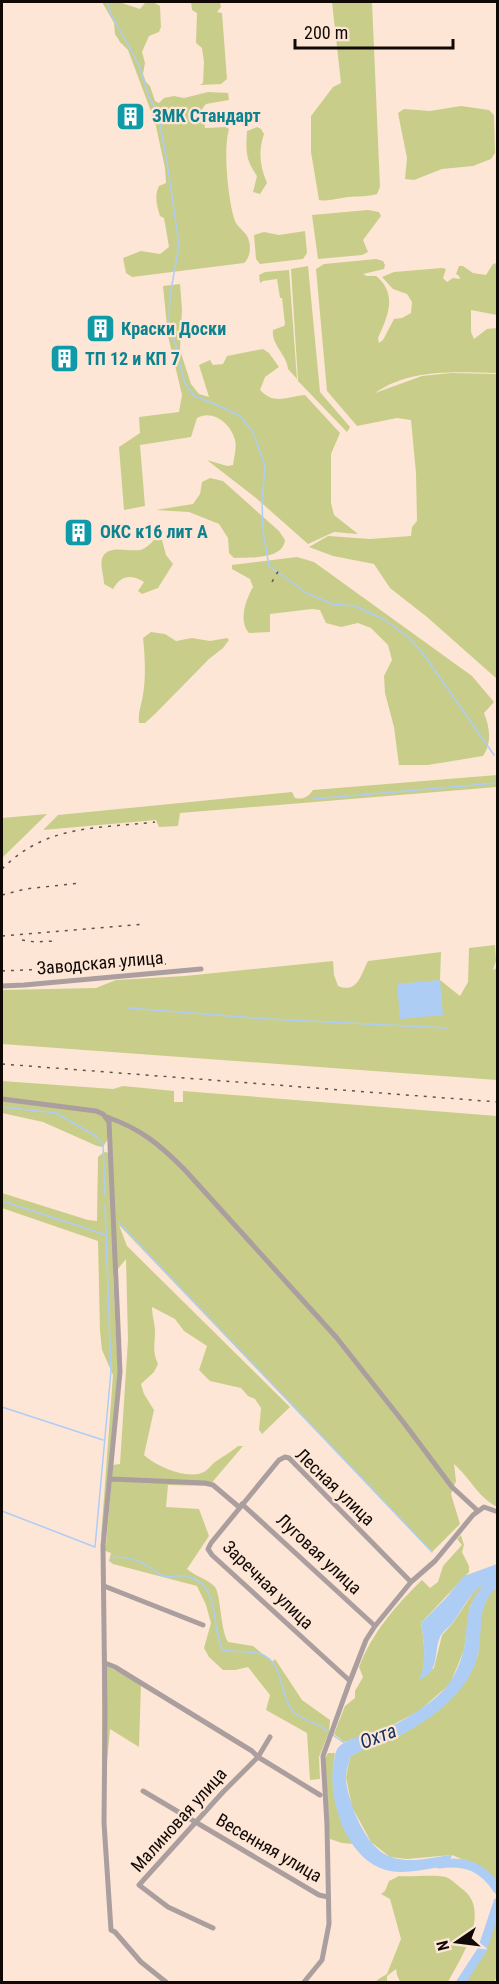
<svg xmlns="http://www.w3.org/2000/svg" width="499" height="1984" viewBox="0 0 499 1984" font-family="'Roboto Condensed',sans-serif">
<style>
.green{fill:#c8ce89}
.water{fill:#aecdf5}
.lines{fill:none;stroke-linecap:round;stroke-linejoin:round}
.stream{stroke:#aecdf5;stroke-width:1.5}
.river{stroke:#aecdf5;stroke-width:9}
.minor{stroke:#ab9e9e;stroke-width:5}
.rail{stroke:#60534b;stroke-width:1.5;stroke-dasharray:3 6;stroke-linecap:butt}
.labels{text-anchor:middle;stroke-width:4.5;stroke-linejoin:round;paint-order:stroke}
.culture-label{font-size:18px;font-weight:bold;fill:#0d838f;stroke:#fee6d6;text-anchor:start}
.street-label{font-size:18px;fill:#110905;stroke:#fee6d6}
.water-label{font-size:20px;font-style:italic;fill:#10315b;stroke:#fee6d6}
</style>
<rect width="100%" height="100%" fill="#fee6d6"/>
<path class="green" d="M102,2h17l21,7 5,-6 8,-1 7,4 1,21 -2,5 -10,4 -7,16 3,11 -2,11 3,8 4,4 5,15 4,2 5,-5 10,-2 10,2 24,-6 20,1 1,7 -23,4 -4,5 8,8 -6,5 1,6 21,-1 3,2c-6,21 -1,68 5,89 2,10 13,13 15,23 2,7 1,17 -5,22l-112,14 -6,-4 -3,-15 18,-7 19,3 9,-7 -5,-29 -4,-2c-3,-10 -6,-20 -1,-30l7,-3 -1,-15 -10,-46 -27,-72 -8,-8 -5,-8 -1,-11z
M191,2h29l1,5 -4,5 5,1 5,66 -6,5 -21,1 3,-2 1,-21 -2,-14 -6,-5 1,-30 -5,-3z
M332,2h40l8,185 -3,7c-10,3 -19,2 -29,3 -10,1 -19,5 -29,3l-8,-48v-36l22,-29 8,-4z
M461,106l28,4 5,5 1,38 -4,6 -18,7 -31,3 -28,11 -9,-1 2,-21 -9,-45 6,-4 26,2z
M257,127l4,2 3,5c-6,17 -4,33 3,49l-7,11 -7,-2 4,-16c-12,-17 -11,-25 -10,-45z
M368,210l11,2 2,4 -18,24 5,12 -6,3 -44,4 -6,-44z
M305,231l2,22 -4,6 -43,5 -4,-5 -2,-24 10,-3 15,3z
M376,259l7,2 2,4 -1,4 -21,5 4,2h9c22,18 12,40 2,62l1,5 4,-3 11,-21 8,-1 9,-5 1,-11 -5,-8 -14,-5 -11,-12 12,-5 48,-4 4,1 -3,9 4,4 6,-4 7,1 -1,-3 -3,-2 3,-8h4l10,7 13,2 7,-11 4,-1v52l-26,-5v22l3,7 13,-10 10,-1v45c-40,-1 -87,-5 -122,20l47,-17 29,-3 46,1v305l-70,-62 -37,-29 -16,-24 -41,-8 -24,-9 19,-11 42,3 41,-3 1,-9 5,-6 -1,-48 -5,-53 -14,-2 -40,8 -30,-35 -11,-122 8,-5z
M308,266l12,126 30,35 -3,5 -49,-51 -7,-112z
M289,270l8,109 -9,-10c-1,-14 -17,-24 -15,-39l11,-4 1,-2 -3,-26h-2l-3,-19 -14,2 -3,2 -1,-8 6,-3z
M180,284l2,25 -2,41 11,34 8,10 10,3 -10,-32 11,-5 3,5 10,-1 4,-8 36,-7 6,4 10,14 -14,10 -5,13c14,15 25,7 45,5l35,38 -9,21v49l3,12 24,19 -24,-2 -26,12 -52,-46 -49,-38 20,6 6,-1c1,-8 4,-18 2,-25 -4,-16 -22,-31 -38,-22l-6,19 -51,8 5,61 -21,4 -5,-63 21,-14 -1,-16 40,-5 3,-17 -14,-59 -5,-50z
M210,478l13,3 56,50 6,9c-2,20 -35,17 -51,18l-5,-5 -1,-15 -9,-14 -30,-12 -33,-2 37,-6 7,-10 2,-12z
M154,540h8l4,15 7,9 -15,24 -16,6 -4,-3 6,-9c-13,-8 -23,-7 -31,7l-9,-5c0,-7 -4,-19 -2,-25 5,-17 30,-5 41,-10 4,-2 8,-6 11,-9z
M297,557l17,5 158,114 22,26 -10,11c6,15 8,30 -1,43l-55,9h-29l-5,-38 -9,-34 -1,-17 8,-16 -4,-15 -17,-17 -13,-5 -17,4 -15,-4 -6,-13 -8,-1 -42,5v18l-21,1c-11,-12 -3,-34 4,-46l-3,-8 -18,-10v-4z
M151,632l14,2 11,7 16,-3 18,3 17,-3 2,2 -6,8 -14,11 -54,55 -10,9h-6c-1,-10 2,-17 4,-28 3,-18 2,-39 0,-57z
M497,775v12l-317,26 -2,13 -19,1 -3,-7 -113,10 15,-15 234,-23 3,6c8,2 13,-1 18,-8z
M47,814l-45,44v-40z
M495,945l1,16 -3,9 4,-2v112l-495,-36v-54l94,-2 20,-8 69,-4 148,-15 1,14 4,11c20,8 23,-12 30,-25l73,-9 -1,28 20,16 8,-14 1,-34z
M2,1081l111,8 10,-3 51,5v11h9v-11l314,25v391c-19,-10 -27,-29 -43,-43l2,17 -5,13 9,30 -28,28 -313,-327 8,21 163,161 -28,27 -3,-4 2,-22 -6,-9 -7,-3 -7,-8 -31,-7 -11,-11 8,-24 -23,-15 -9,-12 -23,-12c0,9 3,16 3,24 0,13 -3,20 3,33l-4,8 -13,12 3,10 10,16 -10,45c13,12 44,25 60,17 4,-2 7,-7 11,-10 8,-6 15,-9 23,-16h5l-34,40 -41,-1 -2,22 33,2 10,27 -22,33c8,7 21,10 28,18 6,8 5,42 13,55l25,4 19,16 3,-3 27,41 28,20 -1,12 -10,25 1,22 -10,1 -3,-47 -41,-23 4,-15 -22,-28 -13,3h-12l-14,-13 -5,-9 7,-25 -5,-18 -9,-19 -84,-22 -4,-3 2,-8 -8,-3v-4l3,-1 7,-80 7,-1 8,-124 -2,-81 -13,16 5,97 -16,165 -1,1 12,-163 -11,-25 -2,-19 -2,-90 -96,-33v-15l86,27 9,1 1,-64 6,-5 6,1 1,-19 -8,13 -6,-1 -54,-24 -41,-9z
M461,1535l3,10 -2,7 7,14v6l-48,51c3,18 6,39 -1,56l14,-11 8,-33 11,-12 20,-30 13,-12 -16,25 -6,44 -14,34 -31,27 -38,20 -37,11 -10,-8 11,-28 10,-8v-7l8,-14 -4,-10c13,-34 37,-62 63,-87l8,8 8,-6 5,-16 19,-21 -5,-6z
M102,1575l5,91 34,18 -2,63 -29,-18 -4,46 -4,3z
M497,1586v301l-5,-10 -14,-11 -26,-11 -45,4 -17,-2 -19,-15 -19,-35 -6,-30 4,-20 14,-9 28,-8 31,-18 55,-66 3,-40 5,-18z
M328,1753h7c-6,36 0,60 18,91l-11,-1 -12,-4 -5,-81z
M399,1876c13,1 35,-2 47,1 5,2 10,7 15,11 32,22 0,69 -13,94h-48l-3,-7 -1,-6 -9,7v6h-10v-2l10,-6 14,-35 -11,-40 -9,-5 4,-3 4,-10z
M497,1907v70l-3,5h-30l21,-31z"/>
<path class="water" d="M440,980l3,35 -43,4 -3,-35z
M497,1564v22c-22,24 -13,40 -19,68 -8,39 -52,70 -86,85 -15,7 -27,8 -42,18 -1,7 -5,16 -4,23 3,25 20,69 45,77 19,7 42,0 61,-2l-4,11c-20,2 -49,11 -68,2 -36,-15 -53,-72 -46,-107 1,-6 2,-13 7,-16 11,-9 25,-9 38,-14 20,-6 61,-32 71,-49 6,-9 12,-23 14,-34 3,-13 2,-27 6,-41 3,-8 9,-16 14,-23 -14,9 -21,24 -30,37 -3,5 -10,9 -13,14 -9,18 1,35 -22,45 8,-18 5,-38 2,-57l25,-25 18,-22z"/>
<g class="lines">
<path class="stream" d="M107,2l4,12 28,51 10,32 9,16 9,49 12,83 -9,51 -1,28 7,22 5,23 4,14 9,13 21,8 25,12 13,16 12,34 -3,36 1,29 6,35 36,26 27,12 23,2 30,14 23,17 16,18 70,100
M313,799l185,-16
M128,1008l140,11 179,9
M2,1107l54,6 38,22 9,9 2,52
M2,1201l104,34
M119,1223l313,329
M2,1407l101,33
M2,1511l93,36 16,-176 -6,-166
M111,1558c15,-3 28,2 40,10 3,2 8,7 12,8 7,2 16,-1 23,0 37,9 23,48 37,74 9,2 31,1 38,4 25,9 17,45 35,60 7,6 23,10 33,18
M333,1735l11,8"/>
<path class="river" d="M439,1864c27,-4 44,3 59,26
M461,1982l21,-32 16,-48"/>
<path class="minor" d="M2,986l22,-1 177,-16
M2,1099l94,12 7,3 6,8 11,250 -17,174 2,167 -1,110 7,107 4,2 26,30 25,20
M107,1117c34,12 52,27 77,52l152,168 68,86 48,64 26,24
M111,1479l94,4 8,2 26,22
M242,1504l133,122
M104,1586l99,39
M105,1663l10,4 137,84 6,6 62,38
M350,1681l-138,-126 -4,-6 3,-6 68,-83 6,-3 4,1 122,124
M143,1791l176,104 9,2
M213,1928l-45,-21 -29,-22 84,-93 35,-35 12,-20
M304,1982l18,-22 7,-36 -2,-99 -4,-69 27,-75 16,-41 9,-14 36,-44 24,-21 38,-46 11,-8 14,5"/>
<path class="rail" d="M272,582l8,-14
M2,869c45,-45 94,-40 153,-47
M2,895l23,-6 55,-6
M2,936l143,-12
M22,940l13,2 20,-1
M2,971l164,-7
M2,1064l496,38"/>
</g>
<defs>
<symbol id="building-square" viewBox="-11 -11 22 22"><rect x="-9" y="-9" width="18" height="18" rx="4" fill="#0f9aa8" stroke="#fee6d6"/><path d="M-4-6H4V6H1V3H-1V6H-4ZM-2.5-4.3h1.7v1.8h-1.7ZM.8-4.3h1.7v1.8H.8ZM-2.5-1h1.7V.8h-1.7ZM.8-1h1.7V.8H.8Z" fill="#fff"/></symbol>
</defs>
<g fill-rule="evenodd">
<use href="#building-square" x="114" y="100" width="33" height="33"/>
<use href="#building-square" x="84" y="312" width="33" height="33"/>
<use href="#building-square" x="48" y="342" width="33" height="33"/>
<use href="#building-square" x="62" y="516" width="33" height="33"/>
</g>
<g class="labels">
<g class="culture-label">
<text x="152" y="122">ЗМК Стандарт</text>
<text x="121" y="335">Краски Доски</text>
<text x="85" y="365">ТП 12 и КП 7</text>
<text x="100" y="538">ОКС к16 лит А</text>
</g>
<g class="street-label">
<text transform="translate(100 963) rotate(-5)" y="6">Заводская улица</text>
<text transform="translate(335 1487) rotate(44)" y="6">Лесная улица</text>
<text transform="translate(319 1554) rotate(43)" y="6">Луговая улица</text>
<text transform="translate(268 1585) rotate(44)" y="6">Заречная улица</text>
<text transform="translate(179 1820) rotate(-48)" y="6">Малиновая улица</text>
<text transform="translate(269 1848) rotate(30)" y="6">Весенняя улица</text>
</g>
<g class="water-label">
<text transform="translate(378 1736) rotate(-21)" y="7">Охта</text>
</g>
</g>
<rect width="499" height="1984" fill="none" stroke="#110905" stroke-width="6"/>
<g transform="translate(457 1942) rotate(256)" stroke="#fee6d6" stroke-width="4.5" paint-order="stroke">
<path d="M0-4.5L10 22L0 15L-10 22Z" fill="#110905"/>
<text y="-9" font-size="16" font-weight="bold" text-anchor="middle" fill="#110905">N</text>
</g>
<path d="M295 39v9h158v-9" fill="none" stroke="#110905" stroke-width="3"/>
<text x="304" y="39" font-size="18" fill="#110905" stroke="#fee6d6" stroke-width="4.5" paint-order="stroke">200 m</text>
</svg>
